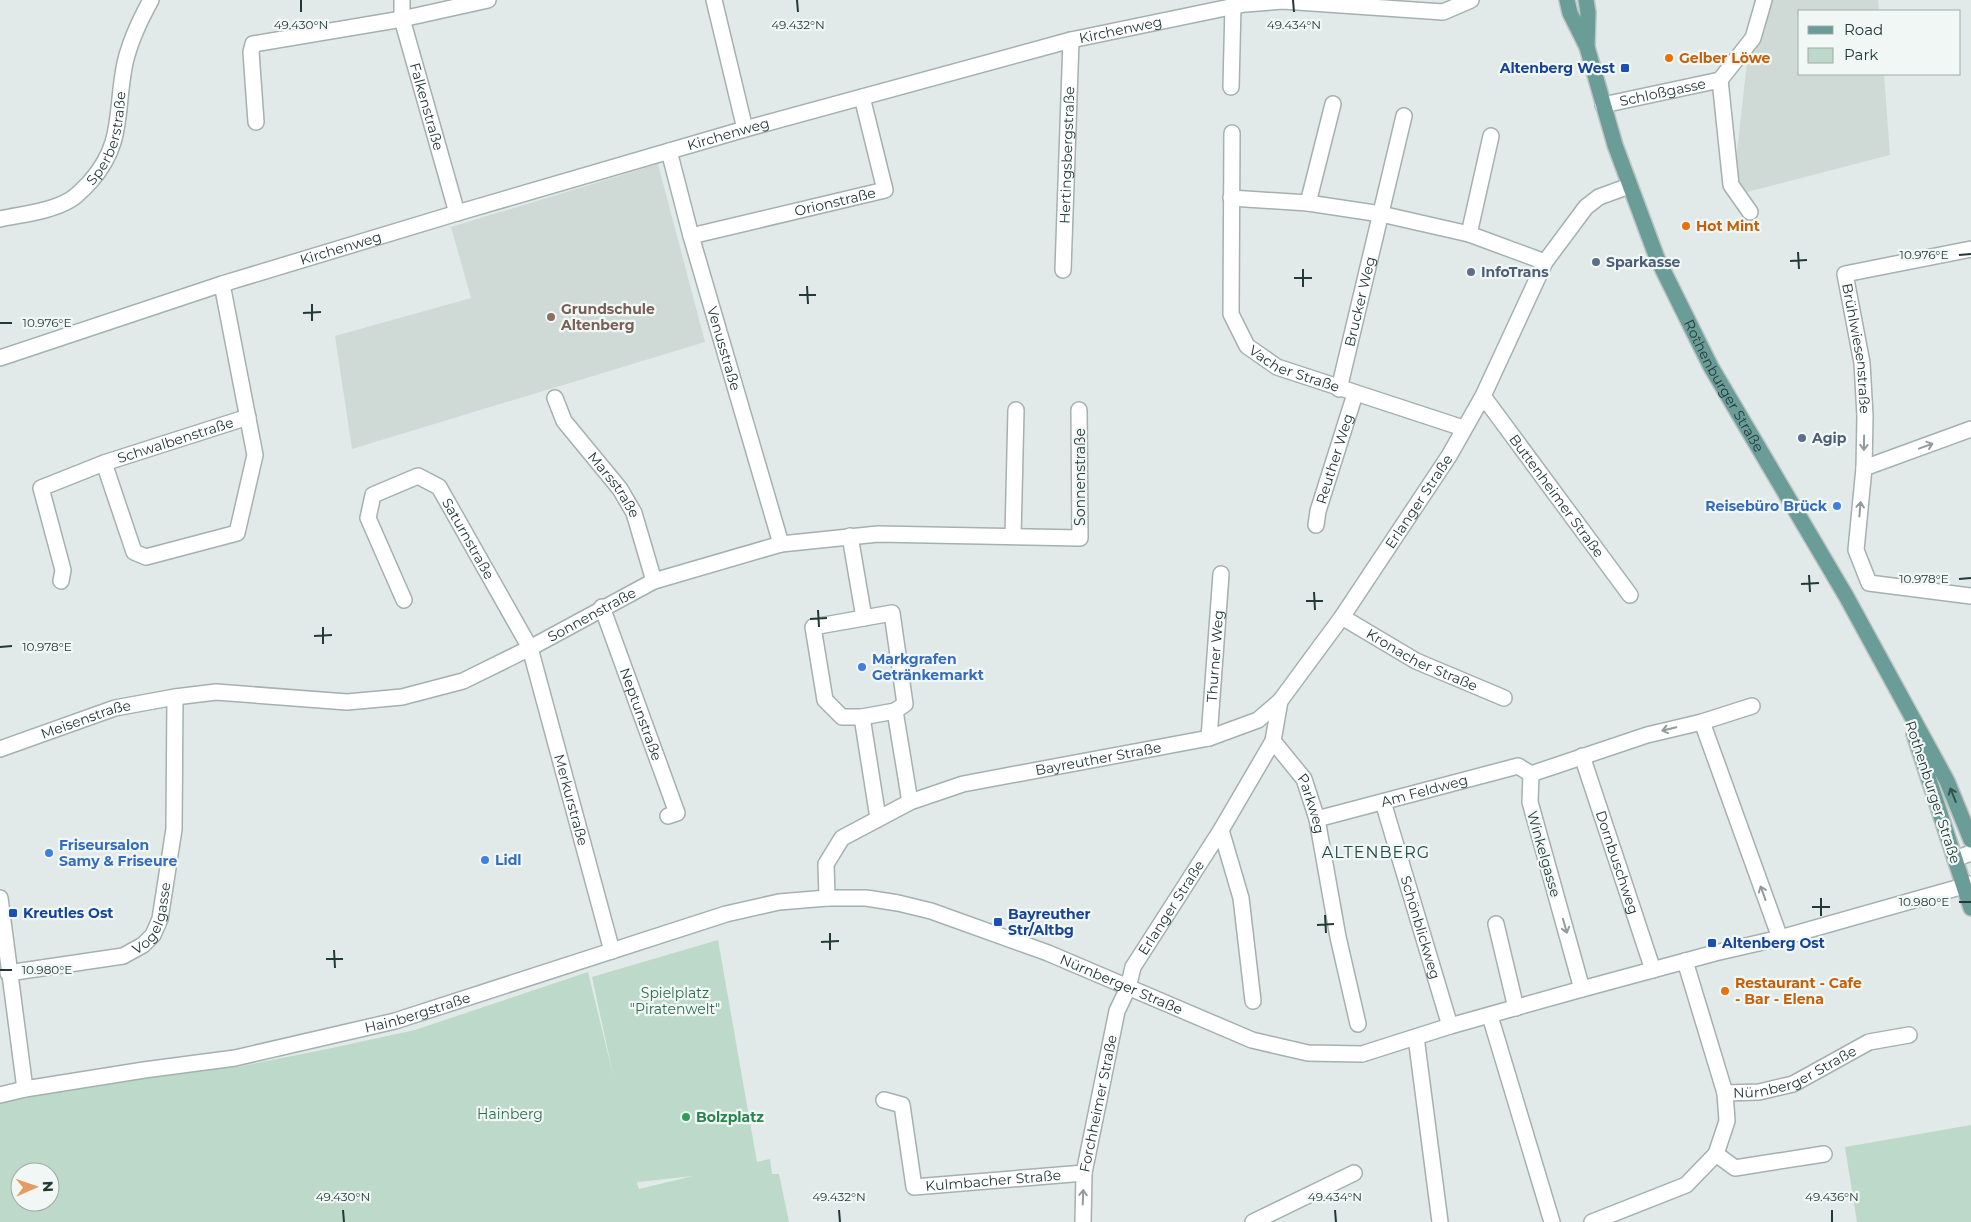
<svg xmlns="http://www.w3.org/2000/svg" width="1971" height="1222" viewBox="0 0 1971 1222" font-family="Montserrat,sans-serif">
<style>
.built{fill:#cfdad7}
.green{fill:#bcd9c9;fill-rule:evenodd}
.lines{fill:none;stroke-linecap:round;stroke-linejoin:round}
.minor-casing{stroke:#a4b1af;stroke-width:18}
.major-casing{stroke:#bdc4c3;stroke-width:18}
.minor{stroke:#fff;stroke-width:15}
.major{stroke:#6a9c98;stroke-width:15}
.oneway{stroke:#919c9b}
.oneway2{stroke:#35524f}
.ticks{fill:none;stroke:#233937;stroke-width:2}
.food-dot{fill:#e8710a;stroke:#f1f7f5;stroke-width:2}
.transit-dot{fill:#1a4fb4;stroke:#f1f7f5;stroke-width:2}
.service-dot{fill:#5c6f8a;stroke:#f1f7f5;stroke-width:2}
.education-dot{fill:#8d6e63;stroke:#f1f7f5;stroke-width:2}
.shop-dot{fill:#3f7fe0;stroke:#f1f7f5;stroke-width:2}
.leisure-dot{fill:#2e9e5b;stroke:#f1f7f5;stroke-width:2}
.labels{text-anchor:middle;stroke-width:4.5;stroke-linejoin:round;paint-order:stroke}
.street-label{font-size:14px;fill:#233937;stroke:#f1f7f5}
.food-label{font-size:14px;font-weight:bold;fill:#c56008;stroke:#f1f7f5;text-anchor:start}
.transit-label{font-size:14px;font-weight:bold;fill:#164399;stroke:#f1f7f5;text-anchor:start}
.service-label{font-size:14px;font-weight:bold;fill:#4e5e75;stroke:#f1f7f5;text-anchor:start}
.education-label{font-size:14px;font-weight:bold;fill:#785e54;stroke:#f1f7f5;text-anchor:start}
.shop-label{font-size:14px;font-weight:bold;fill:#366cbe;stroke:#f1f7f5;text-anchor:start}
.park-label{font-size:14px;fill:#316c52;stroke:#f1f7f5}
.leisure-label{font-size:14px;font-weight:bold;fill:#27864d;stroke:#f1f7f5;text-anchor:start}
.quarter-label{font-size:16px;letter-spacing:1px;fill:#214947;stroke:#f1f7f5}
.ticks-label{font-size:12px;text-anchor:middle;fill:#233937;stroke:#f1f7f5;stroke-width:4.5;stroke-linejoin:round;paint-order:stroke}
</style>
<rect width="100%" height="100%" fill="#e1eae8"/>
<path class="built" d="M1754,0h124l1,11h-79v63h84l6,81 -158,41z
M658,164l47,178 -353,107 -17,-113 136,-38 -20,-71z"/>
<path class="green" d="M718,940l39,222 13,-3 2,15h7l10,48h-789v-124l99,-17 138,-14 95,-19 83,-18 173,-58 26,107 -22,-102zM20,1172h30v30h-30zM693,1176l-54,13 -2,-6 1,-1z
M1971,1125v97h-114l-12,-75z"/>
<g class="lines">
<defs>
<g id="minor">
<path id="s1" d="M402,0v19l55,194"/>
<path d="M714,0l31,129"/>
<path d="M1720,80l11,105 19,27"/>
<path d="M1231,87l2,-81"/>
<path id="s2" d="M1603,105l117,-25 33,-42 11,-38"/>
<path d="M256,122l-5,-70 2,-8 149,-25 86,-19"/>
<path id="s3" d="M1232,133l-1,181 16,32 30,21 186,61"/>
<path id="s4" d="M669,151l22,85 90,308"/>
<path d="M1231,198l77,5 73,11 88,20 76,28"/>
<path d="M1308,203l25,-99"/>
<path id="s5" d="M0,219c23,-5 49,-7 70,-19 7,-4 14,-12 20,-18 35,-39 25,-72 35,-119 5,-22 15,-43 26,-63"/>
<path d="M1469,234l22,-98"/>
<path id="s6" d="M691,236l194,-46 -23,-93"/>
<path id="s7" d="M1971,249l-126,25 17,89 3,53 -1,52 -8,82 13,33 102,13"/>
<path id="s8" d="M1063,270l8,-230"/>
<path id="s9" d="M0,358l222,-74 235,-71 288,-84 326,-89 174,-36 38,-3 160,11 28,-12"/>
<path id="s10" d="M1339,389l65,-273"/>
<path id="s11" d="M1483,396l147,199"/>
<path id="s12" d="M555,398l9,23 56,68 14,24 20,68"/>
<path id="s13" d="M104,463l144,-46"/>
<path d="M1864,468l107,-39"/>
<path id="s14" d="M1316,525l2,-14 37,-117"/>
<path d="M850,536l14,82"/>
<path d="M1013,536l3,-126"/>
<path d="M61,581l2,-11 -22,-82 63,-25 30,89 12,5 91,-24 18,-78 -33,-171"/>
<path id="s15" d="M404,600l-36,-82 5,-23 45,-19 21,11 91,161 82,303"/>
<path id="s16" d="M602,607l75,206 -9,3"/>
<path id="s17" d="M1342,617l74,44 88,37"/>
<path d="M862,717h-20l-17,-17 -12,-73 79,-14 13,91 -10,7"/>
<path d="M1702,722l50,-16"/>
<path id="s18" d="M1209,738l12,-164"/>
<path id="s19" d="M1273,741l31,38 13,40 21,118 20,87"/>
<path id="s20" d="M0,749l115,-41 60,-11 41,-5 131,10 55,-5 61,-16 67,-33 124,-67 127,-37 97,-10 202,4 -1,-128"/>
<path id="s21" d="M1582,756l71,214"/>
<path id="s22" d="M1383,802l67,224"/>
<path d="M878,818l-16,-101 33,-6 15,91"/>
<path id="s23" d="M1317,819l201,-53 13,8"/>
<path d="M1221,830l20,68 12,103"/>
<path d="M1955,859l16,-6"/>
<path d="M0,898l25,191"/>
<path id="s24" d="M827,898l-1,-34 16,-26 68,-36 53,-18 246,-46 49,-18 22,-19"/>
<path d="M1496,924l20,84"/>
<path id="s25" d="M1685,961l40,132 34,-1 34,-8 76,-42 40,-7"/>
<path id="s26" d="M8,973l115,-17 20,-11 10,-10 7,-16 14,-90 1,-132"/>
<path d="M1582,989l-52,-187 1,-28 116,-39 55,-13 78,216"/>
<path d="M1490,1016l62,206"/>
<path d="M1416,1037l24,185"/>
<path id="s27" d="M0,1095l25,-6 119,-19 91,-12 160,-37 331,-107 53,-12 48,-4h39l32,5 33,8 117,42 204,87 56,13 54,1 88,-28 132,-37 133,-36 65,-15 191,-54"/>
<path id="s28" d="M884,1100l18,5 12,82 170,-14"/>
<path d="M1716,1154l11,-33 -2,-28"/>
<path id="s29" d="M1083,1222l1,-49 33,-162 11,-23 5,-21 88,-137 52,-89 7,-40 62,-84 107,-161 34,-60 62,-134 41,-55 13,-10 30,-11"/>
<path d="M1253,1222l101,-49"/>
<path d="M1592,1222l94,-37 30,-31 19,14 89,-14"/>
</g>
<g id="major">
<path id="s30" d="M1567,0l3,13 17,34 28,98 42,113 54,109 135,229 101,185 24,59"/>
<path d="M1586,0l2,12 -1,34"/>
<path d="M1914,734l57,174"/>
</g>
</defs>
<use href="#minor" class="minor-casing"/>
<use href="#major" class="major-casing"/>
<use href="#minor" class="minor"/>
<use href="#major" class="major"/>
</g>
<defs><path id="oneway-shaft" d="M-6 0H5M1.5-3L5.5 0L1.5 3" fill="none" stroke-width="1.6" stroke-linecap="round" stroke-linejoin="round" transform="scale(1.25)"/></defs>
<g class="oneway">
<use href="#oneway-shaft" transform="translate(1864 443) rotate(91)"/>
<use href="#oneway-shaft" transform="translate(1926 446) rotate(-20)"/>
<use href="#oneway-shaft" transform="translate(1860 509) rotate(-85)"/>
<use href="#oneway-shaft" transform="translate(1669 729) rotate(167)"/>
<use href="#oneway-shaft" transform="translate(1763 893) rotate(-110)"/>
<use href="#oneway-shaft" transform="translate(1565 926) rotate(74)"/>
<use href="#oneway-shaft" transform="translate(1083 1197) rotate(-88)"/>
</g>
<use class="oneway2" href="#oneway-shaft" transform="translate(1953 795) rotate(-112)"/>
<path class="ticks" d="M301,0v12M797,0l1,12M1293,0l1,12M1798,252l1,17M1959,255l12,-1M1790,261l17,-1M1303,269v18M1294,278h18M807,286l1,18M799,295h17M312,304v17M303,313l18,-1M0,323h12M1809,575l1,17M1959,579l12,-1M1801,584l18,-1M1314,592l1,18M1306,601h17M818,610l1,17M810,619l17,-1M323,627v17M314,636l18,-1M0,647l12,-1M1821,898v18M1959,902h12M1812,907h18M1325,915l1,18M1317,925l17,-1M830,933v17M821,942l18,-1M334,950l1,18M326,959h17M0,970h12M343,1210l1,12M839,1210l1,12M1335,1210l1,12M1832,1210v12"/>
<g class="food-dot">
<circle cx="1669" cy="58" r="5"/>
<circle cx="1686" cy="226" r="5"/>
<circle cx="1725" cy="991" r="5"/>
</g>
<g class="transit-dot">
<rect x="1620" y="63" width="10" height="10" rx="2.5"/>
<rect x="8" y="908" width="10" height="10" rx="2.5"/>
<rect x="993" y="917" width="10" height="10" rx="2.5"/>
<rect x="1707" y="938" width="10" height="10" rx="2.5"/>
</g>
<g class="service-dot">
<circle cx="1596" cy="262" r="5"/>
<circle cx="1471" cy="272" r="5"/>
<circle cx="1802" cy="438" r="5"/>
</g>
<circle class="education-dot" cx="551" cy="317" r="5"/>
<g class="shop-dot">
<circle cx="1837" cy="506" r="5"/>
<circle cx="862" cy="667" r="5"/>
<circle cx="49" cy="853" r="5"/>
<circle cx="485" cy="860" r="5"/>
</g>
<circle class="leisure-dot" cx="686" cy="1117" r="5"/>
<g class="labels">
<g class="street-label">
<text dy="5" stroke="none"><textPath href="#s9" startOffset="1168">Kirchenweg</textPath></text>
<text dy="5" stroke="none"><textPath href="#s2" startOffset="61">Schloßgasse</textPath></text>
<text dy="5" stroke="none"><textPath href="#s1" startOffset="110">Falkenstraße</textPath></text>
<text dy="5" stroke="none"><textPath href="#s9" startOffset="762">Kirchenweg</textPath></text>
<text dy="5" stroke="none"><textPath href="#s5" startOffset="148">Sperberstraße</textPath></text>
<text dy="5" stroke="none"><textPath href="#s8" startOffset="115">Hertingsbergstraße</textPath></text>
<text dy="5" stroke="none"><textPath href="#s6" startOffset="148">Orionstraße</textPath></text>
<text dy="5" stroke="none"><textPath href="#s9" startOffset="358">Kirchenweg</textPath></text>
<text dy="5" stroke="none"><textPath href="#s10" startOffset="90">Brucker Weg</textPath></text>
<text dy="5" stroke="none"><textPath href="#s4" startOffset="205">Venusstraße</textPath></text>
<text dy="5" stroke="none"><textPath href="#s7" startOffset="204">Brühlwiesenstraße</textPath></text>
<text dy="5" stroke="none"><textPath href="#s3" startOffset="270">Vacher Straße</textPath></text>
<text dy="5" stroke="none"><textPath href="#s30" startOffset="418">Rothenburger Straße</textPath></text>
<text dy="5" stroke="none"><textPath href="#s13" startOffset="75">Schwalbenstraße</textPath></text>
<text dy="5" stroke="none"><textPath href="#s14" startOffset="69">Reuther Weg</textPath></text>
<text transform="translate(1080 477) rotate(-90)" y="5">Sonnenstraße</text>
<text dy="5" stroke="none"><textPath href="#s12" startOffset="106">Marsstraße</textPath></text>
<text dy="5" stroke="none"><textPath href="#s11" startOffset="124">Buttenheimer Straße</textPath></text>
<text dy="5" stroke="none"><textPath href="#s29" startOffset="811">Erlanger Straße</textPath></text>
<text dy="5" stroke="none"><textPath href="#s15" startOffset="245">Saturnstraße</textPath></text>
<text dy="5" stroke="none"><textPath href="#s20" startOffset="619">Sonnenstraße</textPath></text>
<text dy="5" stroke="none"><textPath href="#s18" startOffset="82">Thurner Weg</textPath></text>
<text dy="5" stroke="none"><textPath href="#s17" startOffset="91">Kronacher Straße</textPath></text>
<text dy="5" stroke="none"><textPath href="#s16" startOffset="114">Neptunstraße</textPath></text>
<text dy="5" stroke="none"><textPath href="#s20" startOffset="91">Meisenstraße</textPath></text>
<text dy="5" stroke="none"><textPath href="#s24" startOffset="335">Bayreuther Straße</textPath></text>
<text dy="5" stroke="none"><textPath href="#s23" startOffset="111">Am Feldweg</textPath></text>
<text transform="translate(1933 792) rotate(72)" y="5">Rothenburger Straße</text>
<text dy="5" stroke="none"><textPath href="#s15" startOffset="528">Merkurstraße</textPath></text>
<text dy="5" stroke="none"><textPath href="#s19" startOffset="75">Parkweg</textPath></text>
<text transform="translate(1544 854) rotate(74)" y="5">Winkelgasse</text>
<text dy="5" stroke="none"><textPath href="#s21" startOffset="112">Dornbuschweg</textPath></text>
<text dy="5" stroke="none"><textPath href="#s29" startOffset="332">Erlanger Straße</textPath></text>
<text dy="5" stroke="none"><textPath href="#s26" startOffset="168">Vogelgasse</textPath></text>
<text dy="5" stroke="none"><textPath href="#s22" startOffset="131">Schönblickweg</textPath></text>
<text dy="5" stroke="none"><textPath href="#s27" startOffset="1162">Nürnberger Straße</textPath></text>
<text dy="5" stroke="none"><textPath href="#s27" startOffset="426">Hainbergstraße</textPath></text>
<text dy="5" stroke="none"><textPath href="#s25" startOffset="212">Nürnberger Straße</textPath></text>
<text dy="5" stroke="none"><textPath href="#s29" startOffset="120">Forchheimer Straße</textPath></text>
<text dy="5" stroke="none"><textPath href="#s28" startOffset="181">Kulmbacher Straße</textPath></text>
</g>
<g class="food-label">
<text x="1679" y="63">Gelber Löwe</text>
<text x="1696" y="231">Hot Mint</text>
<text x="1735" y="988">Restaurant - Cafe<tspan x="1735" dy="16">- Bar - Elena</tspan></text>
</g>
<g class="transit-label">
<text x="1615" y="73" text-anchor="end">Altenberg West</text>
<text x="23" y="918">Kreutles Ost</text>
<text x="1008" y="919">Bayreuther<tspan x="1008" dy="16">Str/Altbg</tspan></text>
<text x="1722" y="948">Altenberg Ost</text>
</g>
<g class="service-label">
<text x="1606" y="267">Sparkasse</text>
<text x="1481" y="277">InfoTrans</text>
<text x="1812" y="443">Agip</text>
</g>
<g class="education-label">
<text x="561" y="314">Grundschule<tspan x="561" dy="16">Altenberg</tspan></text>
</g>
<g class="shop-label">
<text x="1827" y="511" text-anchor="end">Reisebüro Brück</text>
<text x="872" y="664">Markgrafen<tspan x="872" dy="16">Getränkemarkt</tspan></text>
<text x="59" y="850">Friseursalon<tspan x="59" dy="16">Samy &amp; Friseure</tspan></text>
<text x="495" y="865">Lidl</text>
</g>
<g class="park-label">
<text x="675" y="998">Spielplatz<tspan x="675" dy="16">"Piratenwelt"</tspan></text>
<text x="510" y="1119">Hainberg</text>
</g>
<g class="leisure-label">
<text x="696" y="1122">Bolzplatz</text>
</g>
<g class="quarter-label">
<text x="1376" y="858">ALTENBERG</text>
</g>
</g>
<g class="ticks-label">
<text x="301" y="29">49.430°N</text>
<text x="798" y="29">49.432°N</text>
<text x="1294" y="29">49.434°N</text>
<text x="1924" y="259">10.976°E</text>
<text x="47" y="327">10.976°E</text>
<text x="1924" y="583">10.978°E</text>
<text x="47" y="651">10.978°E</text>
<text x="1924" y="906">10.980°E</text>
<text x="47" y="974">10.980°E</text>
<text x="343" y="1201">49.430°N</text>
<text x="839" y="1201">49.432°N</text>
<text x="1335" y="1201">49.434°N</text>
<text x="1832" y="1201">49.436°N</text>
</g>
<rect x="1798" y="10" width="162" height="65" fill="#f1f7f5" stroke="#9faba9"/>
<rect x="1808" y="26" width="25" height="8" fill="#6a9c98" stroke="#9faba9"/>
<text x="1844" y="35" font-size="15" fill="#233937">Road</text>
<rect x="1808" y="48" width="25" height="15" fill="#bcd9c9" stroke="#9faba9"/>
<text x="1844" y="60" font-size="15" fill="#233937">Park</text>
<g transform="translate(35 1187) rotate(88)"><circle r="24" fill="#f1f7f5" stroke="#9faba9"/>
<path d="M0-4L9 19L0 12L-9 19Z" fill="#e59b64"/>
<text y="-8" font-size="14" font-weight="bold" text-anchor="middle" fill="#233937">N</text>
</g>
</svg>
